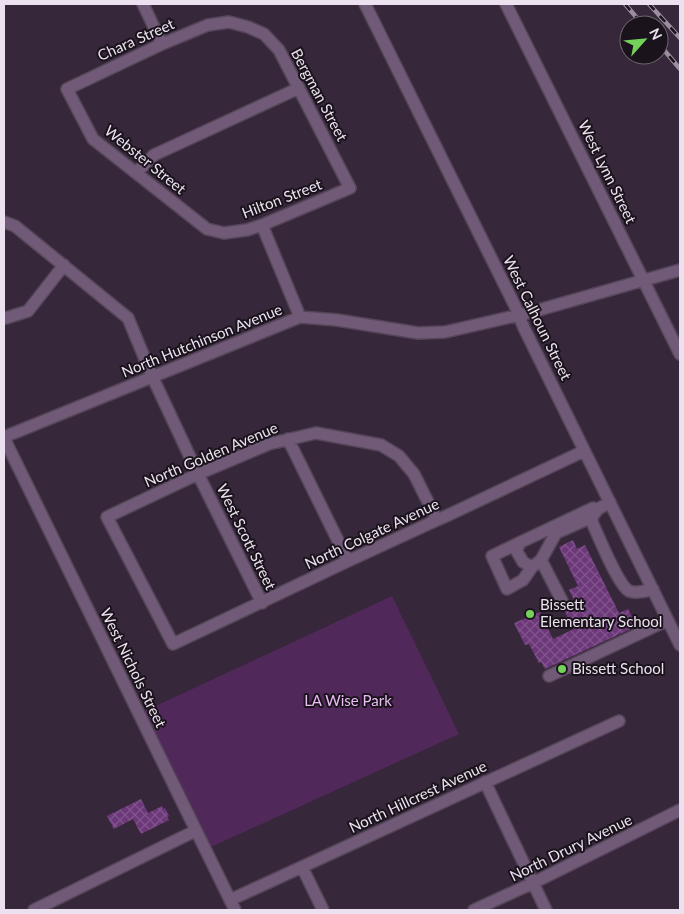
<svg xmlns="http://www.w3.org/2000/svg" width="684" height="914" viewBox="0 0 684 914" font-family="Lato,sans-serif">
<style>
.green{fill:#50285a}
.building{fill:url(#building-cross-hatch)}
.lines{fill:none;stroke-linecap:round;stroke-linejoin:round}
.minor-casing{stroke:#544558;stroke-width:14}
.minor{stroke:#715a77;stroke-width:11}
.rail-casing{stroke:#9b8f9f;stroke-width:4.5}
.rail{stroke:#1a131c;stroke-width:2.5;stroke-dasharray:8;stroke-linecap:butt}
.poi-dot{fill:#74d25b;stroke:#1a131c;stroke-width:2}
.labels{text-anchor:middle;stroke-width:4;stroke-linejoin:round;paint-order:stroke}
.street-label{font-size:15px;fill:#ece2ef;stroke:#1a131c}
.poi-label{font-size:15px;fill:#ece2ef;stroke:#1a131c;text-anchor:start}
.park-label{font-size:15px;fill:#eabdf5;stroke:#1a131c}
</style>
<defs>
<pattern id="building-cross-hatch" width="8" height="8" patternUnits="userSpaceOnUse" patternTransform="scale(1.25)"><rect width="8" height="8" fill="#6c3879"/><path d="M0 0l8 8M0 8l8-8" fill="none" stroke="#81548c"/></pattern>
</defs>
<rect width="100%" height="100%" fill="#37273b"/>
<path class="green" d="M392,596l67,138 -248,113 -66,-136z"/>
<path class="building" d="M573,540l4,9 8,-4 34,68 9,-4 9,17 -92,43 -4,-7 -2,1 -10,-19 -4,1 -11,-22 26,-11 13,27 21,-10 -10,-19 12,-6 -7,-14 9,-4 -19,-39z
M141,799l7,14 14,-7 1,3 2,-1 4,8 -2,1 2,3 -28,14 -8,-15 -19,10 -7,-13z"/>
<g class="lines">
<defs>
<path id="minor" d="M143,4l19,40
M365,4l150,302 9,22 156,317
M506,4l174,350
M229,22l19,5 16,7 15,16 71,138 -88,37 -15,5 -23,3 -17,-4 -114,-90 -26,-50 95,-45 46,-19z
M136,173l18,-18 145,-67
M4,222l11,4 113,92 24,58 46,98 64,129
M262,225l38,92
M6,318l22,-7 36,-46
M4,437l296,-120 37,3 81,13 27,-1 83,-19 152,-43
M4,438l231,472
M288,439l60,122
M598,509l-5,-1 -72,34 -5,8 7,12 9,5 9,-7 15,-27 36,-16 6,-8 12,-7
M592,517v5c6,13 26,63 37,69 7,3 17,0 24,-2
M437,520l-23,-46 -15,-18 -18,-11 -65,-12 -47,11 -71,30 -91,43 66,127 175,-83 89,-41 5,-2 142,-67
M521,542l-29,14 15,33 16,-9 9,-13
M541,560l21,41
M549,676l119,-56
M485,782l61,128
M302,867l21,43
M230,900l389,-179
M34,910l161,-79
M474,910l59,-27 147,-73"/>
</defs>
<use href="#minor" class="minor-casing"/>
<use href="#minor" class="minor"/>
<defs>
<path id="rail" d="M625,4l18,21
M649,4l31,34
M659,44l21,25"/>
</defs>
<use href="#rail" class="rail-casing"/>
<use href="#rail" class="rail"/>
</g>
<g class="poi-dot">
<circle cx="530" cy="614" r="5"/>
<circle cx="562" cy="669" r="5"/>
</g>
<g class="labels">
<g class="street-label">
<text transform="translate(136 40) rotate(-24)" y="5">Chara Street</text>
<text transform="translate(319 95) rotate(62)" y="5">Bergman Street</text>
<text transform="translate(145 160) rotate(39)" y="5">Webster Street</text>
<text transform="translate(607 172) rotate(64)" y="5">West Lynn Street</text>
<text transform="translate(282 199) rotate(-21)" y="5">Hilton Street</text>
<text transform="translate(537 318) rotate(64)" y="5">West Calhoun Street</text>
<text transform="translate(202 341) rotate(-22)" y="5">North Hutchinson Avenue</text>
<text transform="translate(211 455) rotate(-23)" y="5">North Golden Avenue</text>
<text transform="translate(372 534) rotate(-25)" y="5">North Colgate Avenue</text>
<text transform="translate(246 537) rotate(64)" y="5">West Scott Street</text>
<text transform="translate(133 668) rotate(64)" y="5">West Nichols Street</text>
<text transform="translate(418 797) rotate(-25)" y="5">North Hillcrest Avenue</text>
<text transform="translate(571 848) rotate(-26)" y="5">North Drury Avenue</text>
</g>
<g class="poi-label">
<text x="540" y="610">Bissett<tspan x="540" dy="17">Elementary School</tspan></text>
<text x="572" y="674">Bissett School</text>
</g>
<g class="park-label">
<text x="348" y="706">LA Wise Park</text>
</g>
</g>
<rect width="684" height="914" fill="none" stroke="#ece2ef" stroke-width="10"/>
<g transform="translate(644 40) rotate(63)"><circle r="24" fill="#1a131c" stroke="#6e6670"/>
<path d="M0-4L9 19L0 12L-9 19Z" fill="#74d25b"/>
<text y="-8" font-size="14" font-weight="bold" text-anchor="middle" fill="#ece2ef">N</text>
</g>
</svg>
